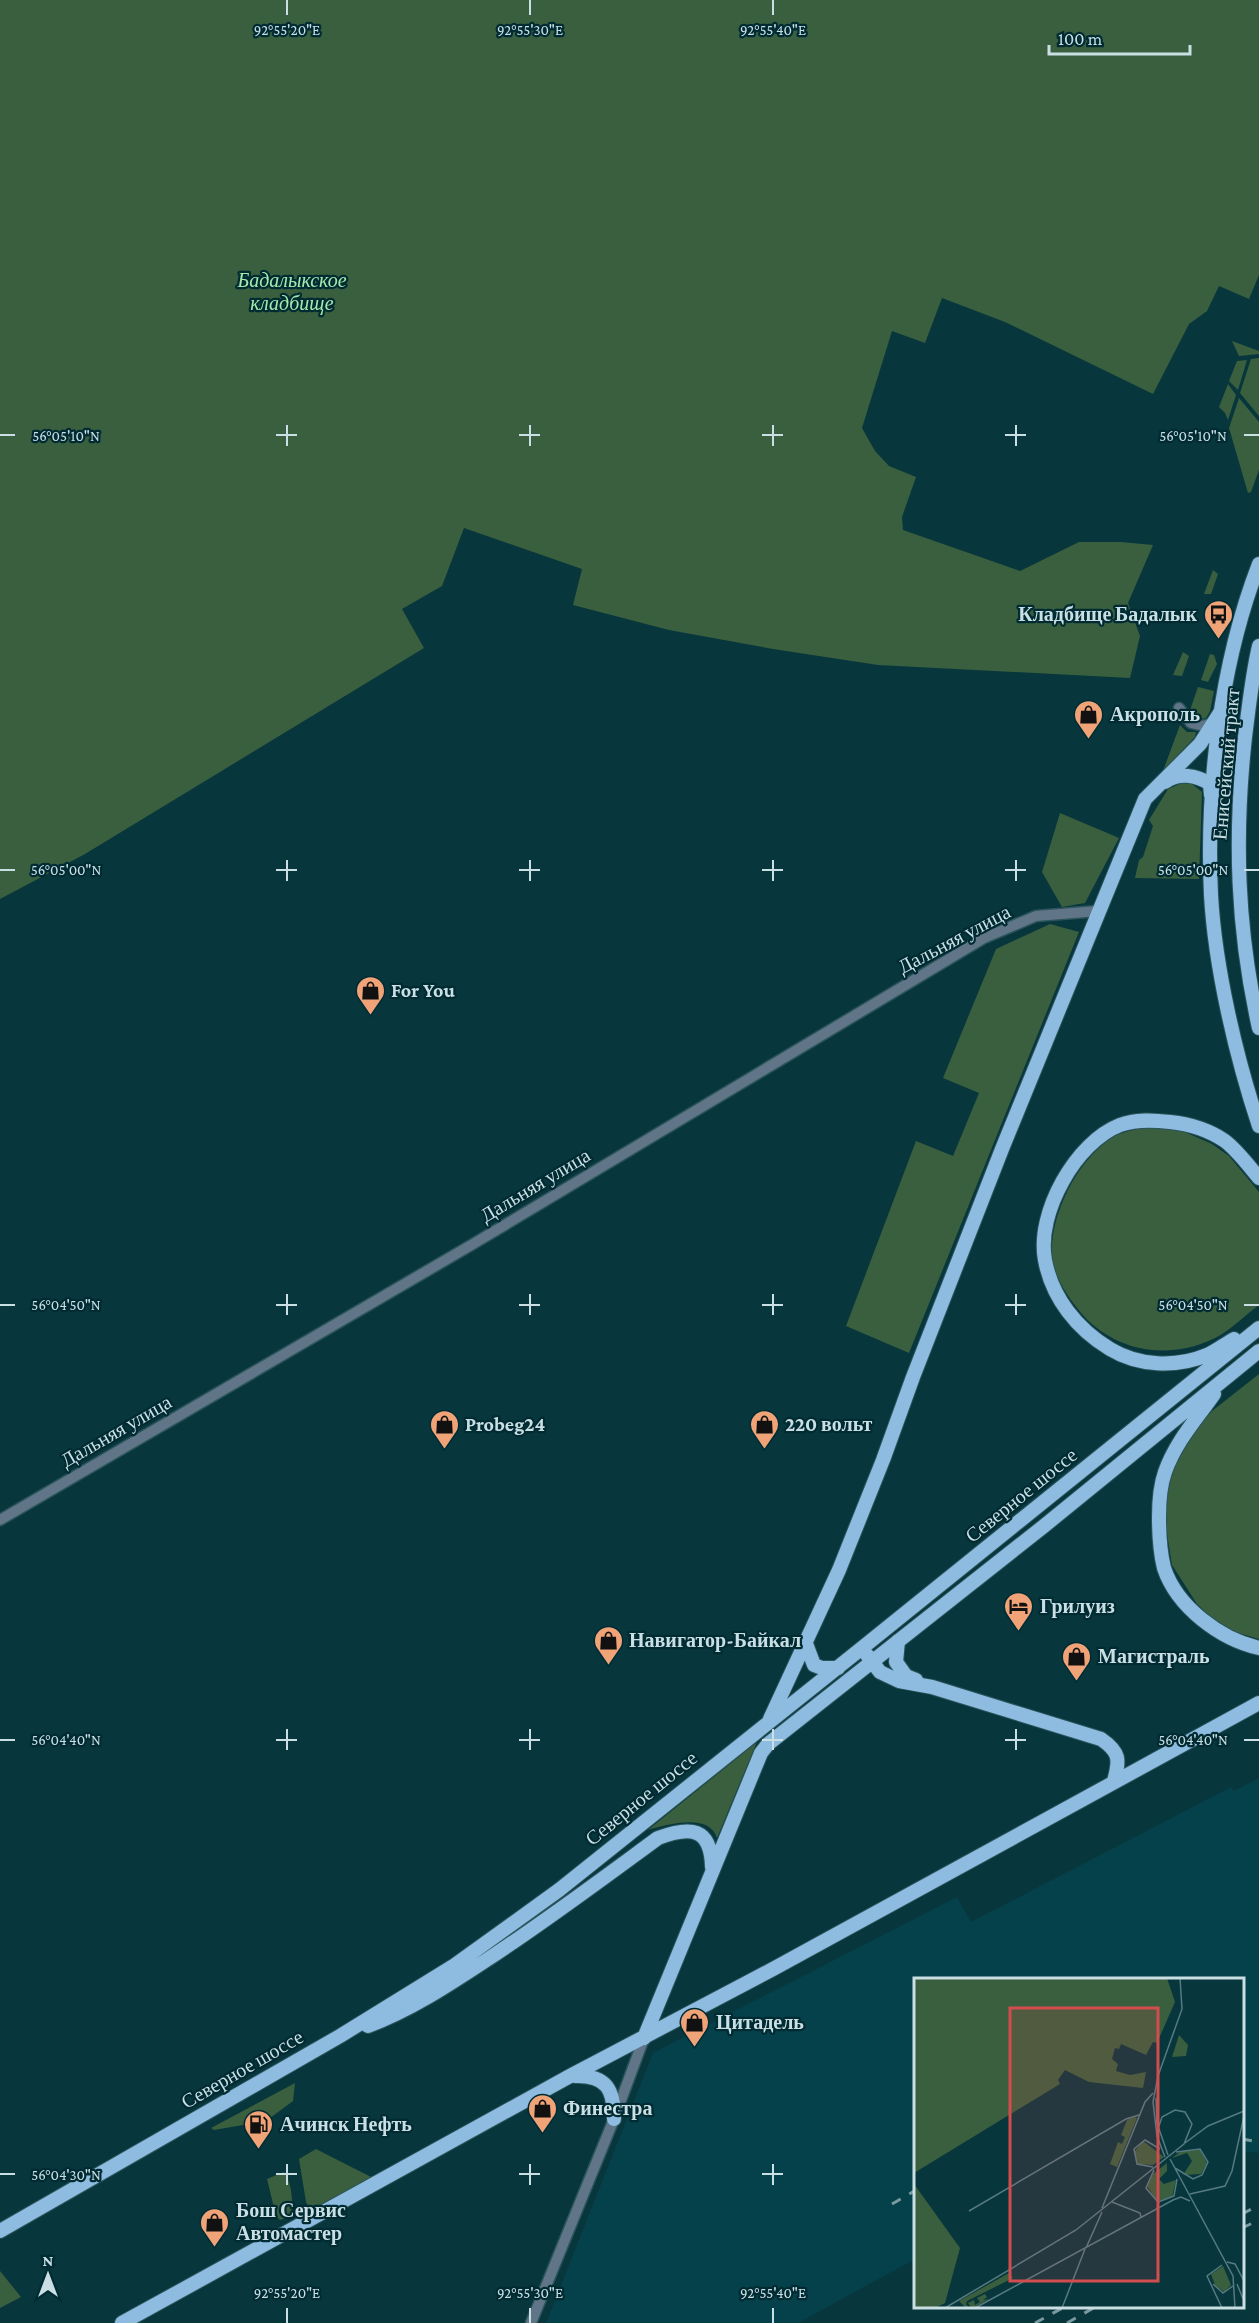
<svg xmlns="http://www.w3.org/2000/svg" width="1259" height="2323" viewBox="0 0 1259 2323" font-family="'Crimson Pro',serif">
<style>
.built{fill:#04414a}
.green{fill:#3a5f3e}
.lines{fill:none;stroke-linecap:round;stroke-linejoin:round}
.minor-casing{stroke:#2b545b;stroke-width:13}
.major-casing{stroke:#2b545b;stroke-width:16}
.minor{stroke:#607688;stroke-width:10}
.major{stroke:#8ebce0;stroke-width:14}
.rail{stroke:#7a9a9f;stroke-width:3;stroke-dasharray:10 10;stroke-linecap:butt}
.ticks{fill:none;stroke:#c9dfe4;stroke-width:2}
.labels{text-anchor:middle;stroke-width:4.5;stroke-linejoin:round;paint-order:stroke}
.park-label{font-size:20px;font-style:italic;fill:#a4ebab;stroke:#002b33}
.poi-label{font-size:20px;font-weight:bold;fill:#c9dfe4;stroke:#002b33;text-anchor:start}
.street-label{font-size:20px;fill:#c9dfe4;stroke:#002b33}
.inset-road{fill:none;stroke:#557a80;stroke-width:1.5}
.view{fill:#d34d4e;fill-opacity:0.15;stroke:#d34d4e;stroke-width:3}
.inset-edge{fill:none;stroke:#c9dfe4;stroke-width:3}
.ticks-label{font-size:15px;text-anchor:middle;fill:#c9dfe4;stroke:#002b33;stroke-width:4.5;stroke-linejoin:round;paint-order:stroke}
</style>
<rect width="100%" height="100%" fill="#08363d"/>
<path class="built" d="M1259,1778v375l-16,-2 -1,-171h-326l-1,279 -117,64h-252l107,-270 304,-156 14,25 260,-135 3,4z"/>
<path class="green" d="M0,0h1259v275l-10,24 -30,-13 -12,25 -18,13 -36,70 -148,-72 -63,-24 -17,45 -33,-12 -30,97 13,23 14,15 27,11 -14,40 1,13 117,41 59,-29h42l32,3 -25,58 12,33 -10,42 -252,-13 -105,-16 -104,-19 -96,-25 9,-36 -118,-41 -22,58 -40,23 22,39 -339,206 -85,45z
M1232,341l27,10v3l-20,2z
M1259,358v58l-19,-23 11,-34z
M1247,360l-9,30 -9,-9 8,-20z
M1228,384l8,11 -8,25 -3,-7 -6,-6z
M1239,398l20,24v48l-8,22 -3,1 -19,-65z
M1213,570l5,4 -7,20h-7z
M1183,652l6,4 -7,20 -9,-1z
M1210,654l4,1 3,9 -9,18 -7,-2z
M1198,687l16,4 -4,20 -4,7 -6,1 -6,-2 -4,-7z
M1180,725l7,7h9l-1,5 -32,34z
M1182,783l10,1 10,8 -3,87 -64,-1 4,-18 4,-3 10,-31 -4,-6 19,-31z
M1060,813l59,25 -34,65 -23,4 -20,-35z
M1050,924l29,8 -170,421 -63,-27 70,-185 37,15 26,-63 -36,-15 53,-129z
M1157,1126l21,3 34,15 17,12 30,36v113c-14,10 -28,25 -44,33 -51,25 -108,12 -141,-34 -9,-12 -18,-26 -21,-41 -7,-40 21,-97 53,-121 14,-12 33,-13 51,-16z
M1259,1374v265l-24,-7 -23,-14 -15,-14 -25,-39 -8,-50 2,-28 8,-23 16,-30 22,-23z
M757,1742l-40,96c-8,-26 -51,-13 -69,-8z
M295,2083l-2,18 -27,20 -52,9 -3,-2z
M316,2149l57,29 -62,33 -5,-9 -7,-43z
M284,2172c8,10 10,33 6,45l-10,3 -4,-4 -9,-37z
M0,2271l21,26 -21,11z"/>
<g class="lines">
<defs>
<path id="minor" d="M1179,708l12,15 13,3 10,-4
M0,1520l473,-276 511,-306 52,-22 62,-5
M531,2323l83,-204 30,-81"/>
<path id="major" d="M1259,564c-39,101 -53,224 -48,331 4,72 25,162 48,231
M1259,646c-7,30 -10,60 -14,91 -11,101 -8,192 14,291
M1165,782c13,-10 32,-7 45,2l1,11
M1234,1339c-9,5 -18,12 -27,16 -31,13 -69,11 -97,-6 -33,-20 -58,-51 -65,-89 -9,-47 31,-118 75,-135 16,-6 33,-5 50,-3 19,2 39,8 55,19 13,10 23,24 34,37
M1214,1394c-18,26 -38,47 -49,78 -5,14 -6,30 -6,45 0,16 1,35 5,51 13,39 56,71 95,80
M805,1641l9,24 8,3h16
M898,1641l-2,21 10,14 10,4
M867,1655l13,17 19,9 33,6 169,52c19,13 19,21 13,42
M770,1719l69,-149 44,-110 30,-83 89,-228 143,-350 55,-55 23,-36
M368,2026c43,-16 82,-42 120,-67 58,-38 114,-80 170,-121 32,-12 53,-11 54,29
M644,2038l117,-285 7,-9 276,-218 215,-175
M575,2076c32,-1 39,14 39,43
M0,2231l340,-195 115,-71 104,-75 303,-242 397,-320
M122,2323l448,-247 203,-107 486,-266"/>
</defs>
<use href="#minor" class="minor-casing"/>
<use href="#major" class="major-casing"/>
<use href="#minor" class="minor"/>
<use href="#major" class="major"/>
<path class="rail" d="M1242,2139l17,3
M892,2204l24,-14
M1242,2214l17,-9
M1242,2228l17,-8
M1035,2323l31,-17
M1067,2323l30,-17"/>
</g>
<path class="ticks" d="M287,0v15M530,0v15M773,0v15M287,425v21M530,425v21M773,425v21M1016,425v21M0,435h15M276,435h21M519,435h21M762,435h21M1005,435h21M1244,435h15M287,860v21M530,860v21M773,860v21M1016,860v21M0,870h15M276,870h21M519,870h21M762,870h21M1005,870h21M1244,870h15M287,1294v21M530,1294v21M773,1294v21M1016,1294v21M0,1305h15M276,1305h21M519,1305h21M762,1305h21M1005,1305h21M1244,1305h15M287,1729v21M530,1729v21M773,1729v21M1016,1729v21M0,1740h15M276,1740h21M519,1740h21M762,1740h21M1005,1740h21M1244,1740h15M287,2164v21M530,2164v21M773,2164v21M0,2174h15M276,2174h21M519,2174h21M762,2174h21M287,2308v15M530,2308v15M773,2308v15"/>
<defs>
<symbol id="bus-pin" viewBox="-11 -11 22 30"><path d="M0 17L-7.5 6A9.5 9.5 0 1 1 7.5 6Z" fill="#efa377" stroke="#002b33"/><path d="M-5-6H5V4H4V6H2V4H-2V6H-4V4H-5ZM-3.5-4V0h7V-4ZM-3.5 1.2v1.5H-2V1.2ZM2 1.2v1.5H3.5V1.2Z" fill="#111"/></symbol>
<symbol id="shop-pin" viewBox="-11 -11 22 30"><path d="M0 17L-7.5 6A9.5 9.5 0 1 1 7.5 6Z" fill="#efa377" stroke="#002b33"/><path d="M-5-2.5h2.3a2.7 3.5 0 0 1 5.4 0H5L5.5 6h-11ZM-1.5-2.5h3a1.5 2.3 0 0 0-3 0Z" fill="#111"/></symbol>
<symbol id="hotel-pin" viewBox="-11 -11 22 30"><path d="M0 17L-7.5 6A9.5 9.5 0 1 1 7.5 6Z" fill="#efa377" stroke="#002b33"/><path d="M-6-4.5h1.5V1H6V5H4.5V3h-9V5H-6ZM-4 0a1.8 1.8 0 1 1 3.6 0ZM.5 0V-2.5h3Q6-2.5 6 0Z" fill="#111"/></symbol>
<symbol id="fuel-pin" viewBox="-11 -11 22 30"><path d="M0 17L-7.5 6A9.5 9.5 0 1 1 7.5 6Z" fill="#efa377" stroke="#002b33"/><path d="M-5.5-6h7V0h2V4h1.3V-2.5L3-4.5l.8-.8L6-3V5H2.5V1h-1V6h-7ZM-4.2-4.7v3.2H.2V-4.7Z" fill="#111"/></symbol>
</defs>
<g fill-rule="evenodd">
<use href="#bus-pin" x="1202" y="598" width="33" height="45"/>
<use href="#shop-pin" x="1072" y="698" width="33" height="45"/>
<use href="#shop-pin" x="354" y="974" width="33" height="45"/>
<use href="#shop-pin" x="428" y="1408" width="33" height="45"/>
<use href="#shop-pin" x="748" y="1408" width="33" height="45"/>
<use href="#hotel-pin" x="1002" y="1590" width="33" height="45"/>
<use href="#shop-pin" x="592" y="1624" width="33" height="45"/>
<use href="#shop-pin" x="1060" y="1640" width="33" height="45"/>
<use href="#shop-pin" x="678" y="2006" width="33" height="45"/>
<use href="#shop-pin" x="526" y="2092" width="33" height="45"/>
<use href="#fuel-pin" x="242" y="2108" width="33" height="45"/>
<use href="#shop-pin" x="198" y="2206" width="33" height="45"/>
</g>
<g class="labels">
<g class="park-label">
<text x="292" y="287">Бадалыкское<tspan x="292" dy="23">кладбище</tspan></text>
</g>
<g class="poi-label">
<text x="1197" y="621" text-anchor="end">Кладбище Бадалык</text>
<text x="1110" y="721">Акрополь</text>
<text x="391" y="997">For You</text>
<text x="465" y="1431">Probeg24</text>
<text x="785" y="1431">220 вольт</text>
<text x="1040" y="1613">Грилуиз</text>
<text x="629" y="1647">Навигатор-Байкал</text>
<text x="1098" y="1663">Магистраль</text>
<text x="716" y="2029">Цитадель</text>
<text x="563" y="2115">Финестра</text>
<text x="280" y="2131">Ачинск Нефть</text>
<text x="236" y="2217">Бош Сервис<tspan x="236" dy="23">Автомастер</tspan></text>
</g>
<g class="street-label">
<text transform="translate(1226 764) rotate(-85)" y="7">Енисейский тракт</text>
<text transform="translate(954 939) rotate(-28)" y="7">Дальняя улица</text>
<text transform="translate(535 1185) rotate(-31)" y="7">Дальняя улица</text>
<text transform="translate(116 1431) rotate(-30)" y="7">Дальняя улица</text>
<text transform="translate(1021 1495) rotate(-39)" y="7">Северное шоссе</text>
<text transform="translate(641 1798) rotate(-39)" y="7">Северное шоссе</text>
<text transform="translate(242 2069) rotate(-30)" y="7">Северное шоссе</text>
</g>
</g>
<g transform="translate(914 1978)">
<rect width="330" height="330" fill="#08363d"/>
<path d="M0,0h253l8,24 -18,41 -4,-1 -7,13 -25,-11 -2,5 -4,-1 -3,11 6,5 -2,7 14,4 16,-3 -3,16 -54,-6 -24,-12 -7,10 2,4 -146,89zM265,57l9,10 -2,11 -14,1zM220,139l3,1 -20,49 -7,-3 8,-22 4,2 3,-7 -4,-2 6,-15zM229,163l21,16 -11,8 -15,-1 -4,-12zM286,172l7,13 -6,11 -18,1 9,-14 -5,-8 -15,5 9,-7zM253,185v8l-8,8 5,5 12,-4 -4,17 -15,4 -10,-15 6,-12zM0,206l46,64 -15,55 -10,5h-21zM309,288l8,19 -7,7 -9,-7 -4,-11zM95,295l4,5 -46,23 -1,3 2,3h3l-3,-4 6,-3 1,5 5,-3 -3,-4 8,-4 2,3 -4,3 6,-1 -16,9h-7l-7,-7z" fill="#3a5f3e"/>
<path class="inset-road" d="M242,120l1,25 11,32M271,165l23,-17 36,-15M251,179l-8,-21 -4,-34 5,-26 24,-67 -2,-31M256,181l63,117 2,32M239,189l-16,-3 -3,-15 11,-9 15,9M261,190l18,11 9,-4 6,-13 -8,-13 -24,3M240,192l-8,18 12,14 16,-6 3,-17M276,216l35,-8 7,-15 12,-55M198,224l28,11 1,4M188,230l43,-106 8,-9M55,233l157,-92 13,-4M172,270l16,-36M313,284l8,2 9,17M299,306l10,9 10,-7M323,306l7,17M31,330l131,-78 108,-86 8,-20 -7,-12 -10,-2 -13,7 -4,12M61,330l198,-108 8,-3 9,4M148,330l23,-59M308,330l-15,-32 15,-11"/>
<path class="view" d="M96,30h148v273h-148z"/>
<rect width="330" height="330" class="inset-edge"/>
</g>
<g class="ticks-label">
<text x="287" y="35">92°55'20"E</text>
<text x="530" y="35">92°55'30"E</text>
<text x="773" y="35">92°55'40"E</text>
<text x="66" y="441">56°05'10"N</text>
<text x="1193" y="441">56°05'10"N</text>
<text x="66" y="875">56°05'00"N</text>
<text x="1193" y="875">56°05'00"N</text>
<text x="66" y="1310">56°04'50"N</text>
<text x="1193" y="1310">56°04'50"N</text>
<text x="66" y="1745">56°04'40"N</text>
<text x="1193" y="1745">56°04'40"N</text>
<text x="66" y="2180">56°04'30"N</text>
<text x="287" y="2298">92°55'20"E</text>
<text x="530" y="2298">92°55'30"E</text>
<text x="773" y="2298">92°55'40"E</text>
</g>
<g transform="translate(48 2275)" stroke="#002b33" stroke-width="4.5" paint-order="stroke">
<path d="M0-4.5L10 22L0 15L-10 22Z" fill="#c9dfe4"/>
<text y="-9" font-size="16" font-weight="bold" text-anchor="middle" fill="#c9dfe4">N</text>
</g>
<path d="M1049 45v9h141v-9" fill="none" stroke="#c9dfe4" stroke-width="3"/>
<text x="1058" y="45" font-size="18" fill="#c9dfe4" stroke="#002b33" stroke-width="4.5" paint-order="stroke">100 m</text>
</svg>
